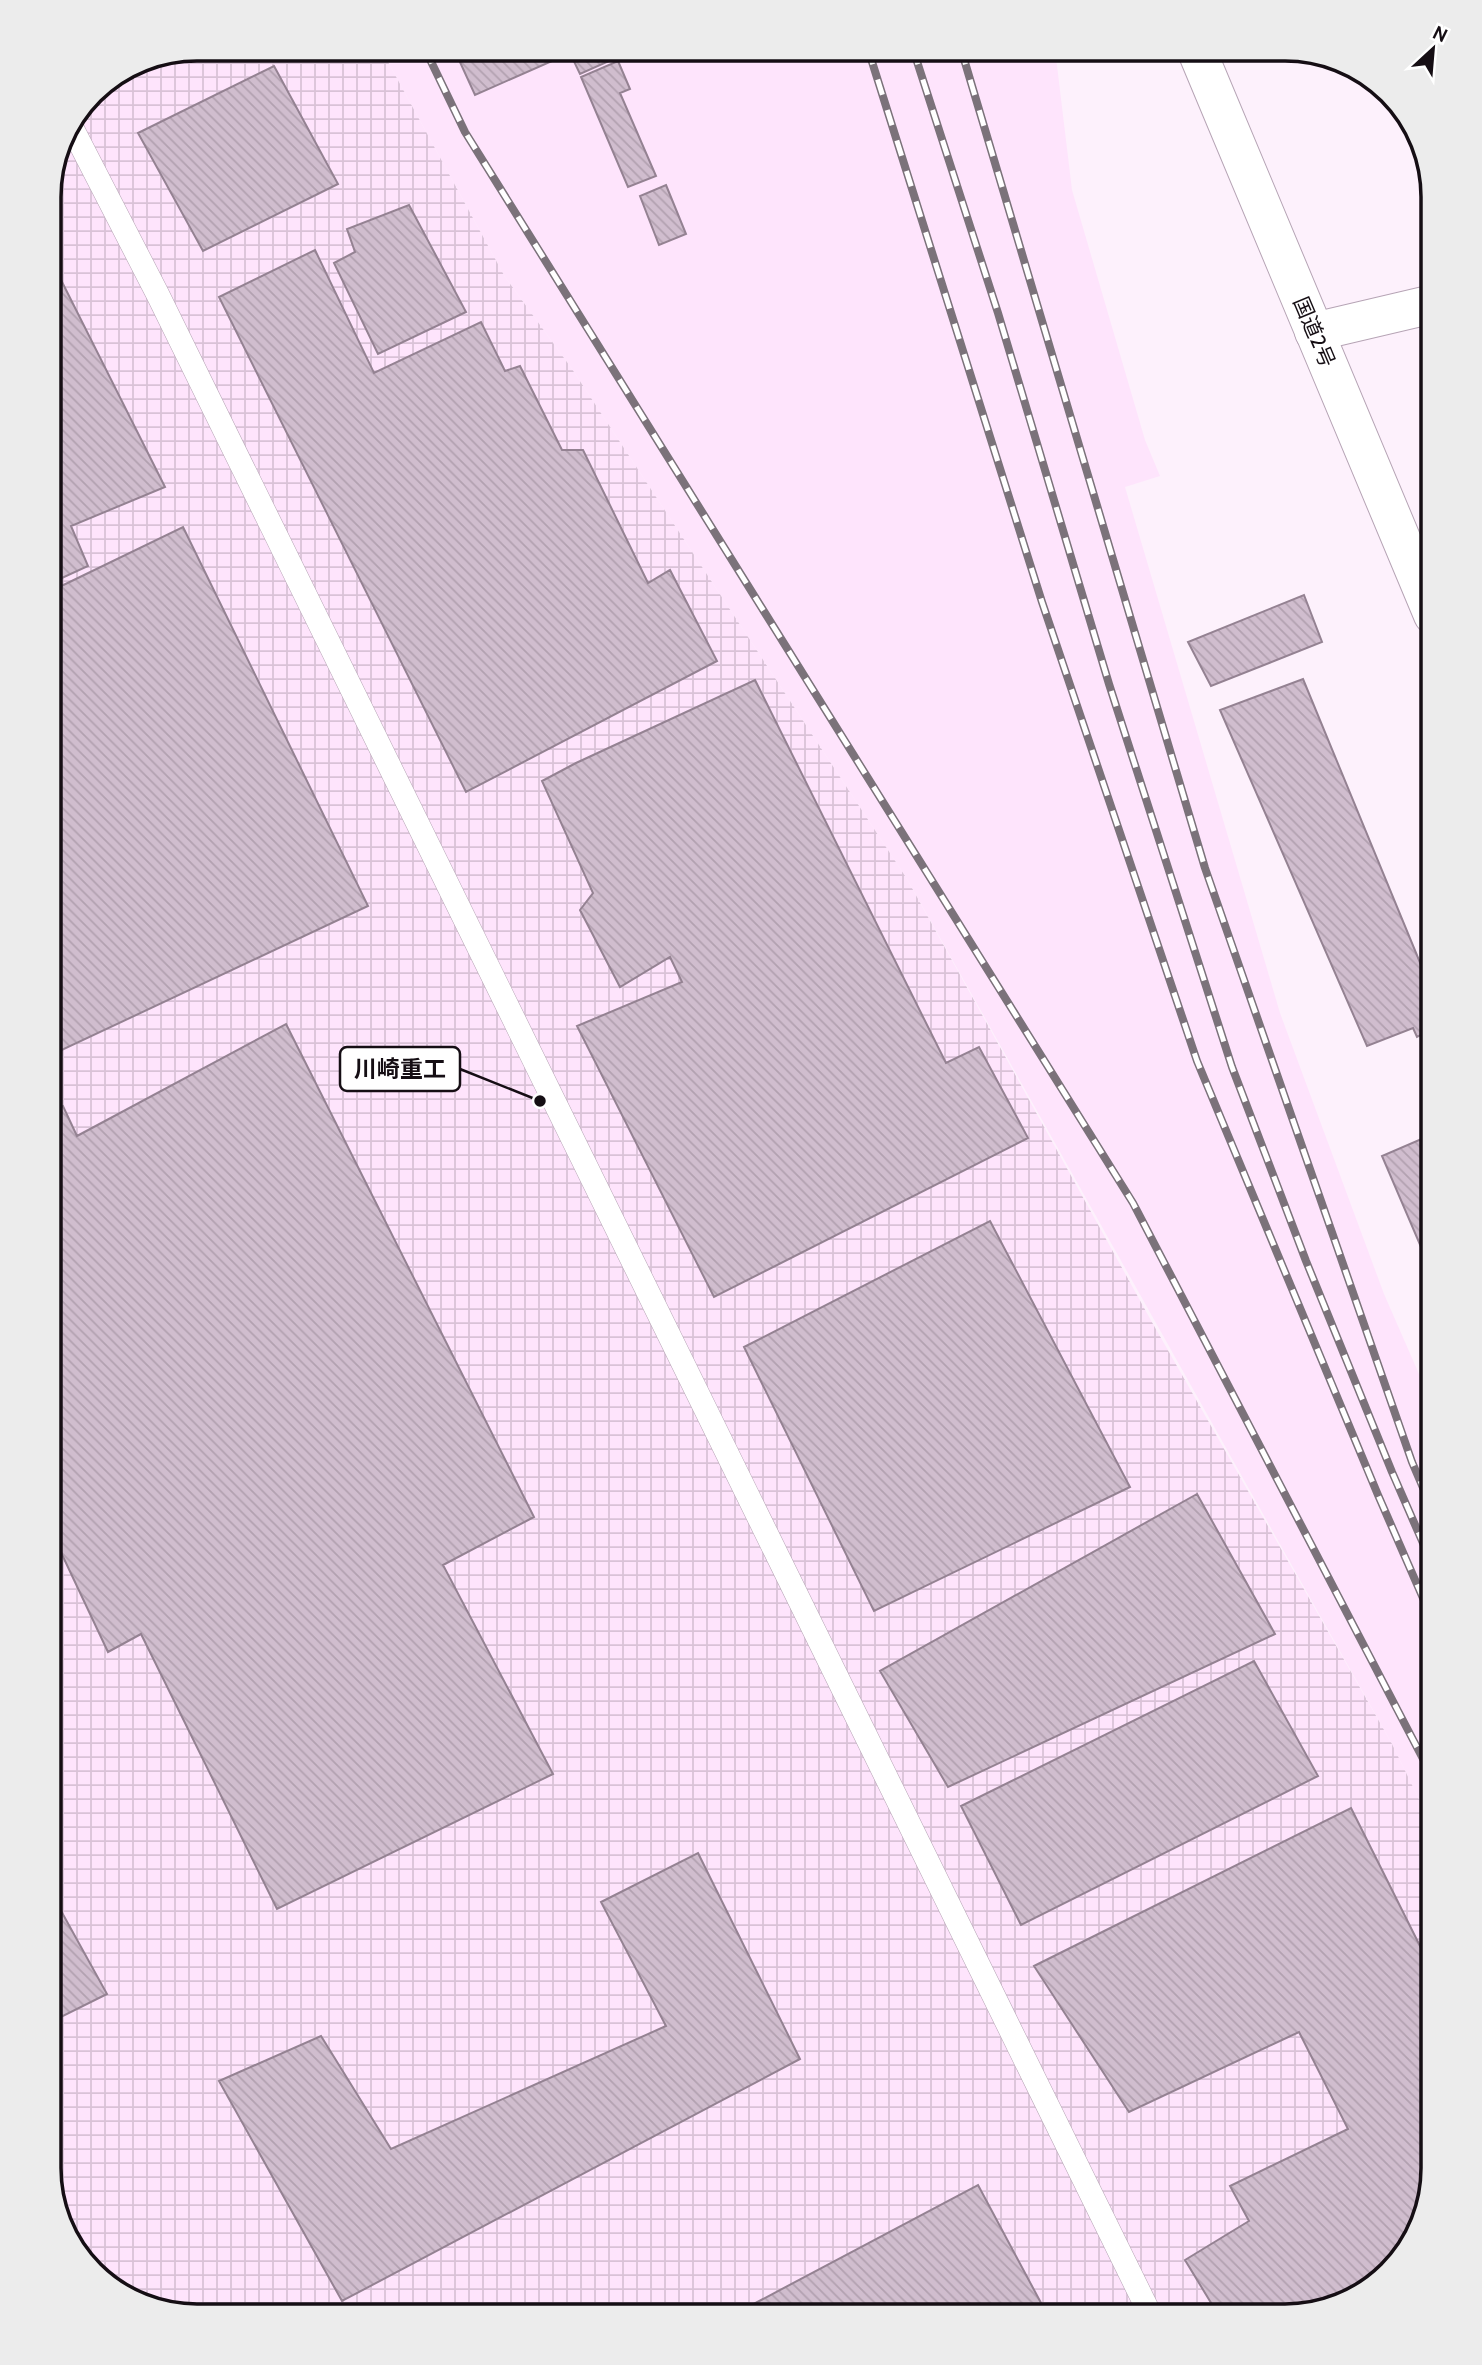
<svg xmlns="http://www.w3.org/2000/svg" width="1482" height="2365" viewBox="0 0 1482 2365" font-family="Cabin,'Noto Sans JP',sans-serif">
<style>
.built{fill:#fee4fc}
.industrial{fill:url(#industrial-grid)}
.building{fill:url(#building-back-hatch);stroke:#948292;stroke-width:2}
.lines{fill:none;stroke-linecap:round;stroke-linejoin:round}
.service-casing{stroke:#b6a4b5;stroke-width:24}
.minor-casing{stroke:#b6a4b5;stroke-width:40}
.trunk-casing{stroke:#b6a4b5;stroke-width:40}
.service{stroke:#fff;stroke-width:23}
.minor{stroke:#fff;stroke-width:38}
.trunk{stroke:#fff;stroke-width:38}
.rail-casing{stroke:#7b727a;stroke-width:8}
.rail{stroke:#fff;stroke-width:5;stroke-dasharray:16;stroke-linecap:butt}
.labels{text-anchor:middle;stroke-width:5;stroke-linejoin:round;paint-order:stroke}
.street-label{font-size:21px;fill:#150e14;stroke:#fff}
.rim{fill:none;stroke:#150e14;stroke-width:3.5}
.leader{fill:none;stroke:#150e14;stroke-width:2.5}
.callout-dot{fill:#150e14;stroke:#fff;stroke-width:2.5}
.callout{fill:#fff;stroke:#150e14;stroke-width:2.5}
.callout-label{font-size:23px;text-anchor:middle;font-weight:bold;fill:#150e14}
</style>
<defs>
<pattern id="industrial-grid" width="8" height="8" patternUnits="userSpaceOnUse" patternTransform="scale(1.75)"><rect width="8" height="8" fill="#fee4fc"/><path d="M0 4h8M4 0v8" fill="none" stroke="#d9c2d7"/></pattern>
<pattern id="building-back-hatch" width="6" height="6" patternUnits="userSpaceOnUse" patternTransform="scale(1.75)"><rect width="6" height="6" fill="#d0bdce"/><path d="M-1 5l2 2M0 0l6 6M5-1l2 2" fill="none" stroke="#b2a1b0"/></pattern>
</defs>
<rect width="100%" height="100%" fill="#fdf1fc"/>
<path class="built" d="M381,49h674l17,141 73,250 15,36 -35,11 155,526 104,281 49,112v422l-41,-84 -485,-865 -335,-510 -67,-92z"/>
<path class="industrial" d="M197,49h184l124,228 67,92 335,510 246,445 239,420 41,84v340l-20,74 -62,59 -66,15h-1097l-73,-25 -51,-57 -15,-66v-1980l15,-56 29,-40 48,-32z"/>
<path class="building" d="M454,49h161l3,8 -38,17 -10,-21 -95,42z
M618,61l12,28 -10,4 36,83 -28,11 -47,-110z
M274,66l64,118 -135,67 -65,-118z
M666,185l20,49 -27,11 -19,-49z
M409,205l57,107 -88,42 -44,-91 21,-11 -8,-23z
M315,250l59,123 107,-51 24,49 15,-5 42,84h21l65,133 22,-13 47,91 -251,131 -247,-495z
M49,256l116,231 -94,39 17,40 -39,18z
M183,527l185,379 -319,150v-464z
M1304,595l18,47 -111,44 -23,-44z
M1303,679l130,315v35l-16,8 -4,-9 -46,18 -147,-336z
M755,680l191,383 33,-16 49,91 -314,159 -137,-271 105,-44 -12,-25 -50,30 -40,-77 13,-17 -51,-112 34,-18z
M286,1024l248,493 -91,48 110,209 -276,135 -136,-275 -33,18 -59,-125v-61l7,-4 -7,-15v-334l14,-7 14,30z
M1433,1134v141l-51,-119z
M990,1221l140,266 -256,124 -130,-264z
M1197,1494l78,140 -327,153 -68,-116z
M1254,1661l64,115 -297,149 -60,-119z
M1351,1808l82,164v196l-20,74 -62,59 -66,15h-66l-34,-56 64,-39 -19,-35 118,-57 -49,-97 -170,80 -95,-146z
M698,1853l102,206 -458,242 -123,-220 102,-45 70,113 275,-123 -65,-124z
M49,1889l58,105 -58,29z
M978,2185l70,131h-317z"/>
<g class="lines">
<defs>
<path id="service" d="M70,124l88,171 993,2021"/>
<path id="minor" d="M1314,332l119,-28"/>
<path id="trunk" d="M1196,49l237,566"/>
</defs>
<use href="#service" class="service-casing"/>
<use href="#minor" class="minor-casing"/>
<use href="#trunk" class="trunk-casing"/>
<use href="#service" class="service"/>
<use href="#minor" class="minor"/>
<use href="#trunk" class="trunk"/>
<defs>
<path id="rail" d="M425,49l40,83 668,1071 300,575
M868,49l174,553 155,459 181,434 55,126
M913,49l85,264 111,371 123,383 74,194 86,211 41,94
M961,49l244,819 207,594 21,49"/>
</defs>
<use href="#rail" class="rail-casing"/>
<use href="#rail" class="rail"/>
</g>
<g class="labels">
<g class="street-label">
<text transform="translate(1314 332) rotate(67)" y="7">国道2号</text>
</g>
</g>
<path d="M0 0H1482V2365H0ZM197 61H1285A136 136 0 0 1 1421 197V2168A136 136 0 0 1 1285 2304H197A136 136 0 0 1 61 2168V197A136 136 0 0 1 197 61Z" fill="#ececec" fill-rule="evenodd"/>
<path class="rim" d="M197 61H1285A136 136 0 0 1 1421 197V2168A136 136 0 0 1 1285 2304H197A136 136 0 0 1 61 2168V197A136 136 0 0 1 197 61Z"/>
<path class="leader" d="M540 1101L460 1069"/>
<circle class="callout-dot" cx="540" cy="1101" r="7"/>
<rect class="callout" x="340" y="1047" width="120" height="44" rx="7"/>
<g class="callout-label">
<text x="400" y="1077">川崎重工</text>
</g>
<g transform="translate(1433 49) rotate(26)" stroke="#ffffff" stroke-width="5" paint-order="stroke">
<path d="M0-5L12 26L0 18L-12 26Z" fill="#150e14"/>
<text y="-10" font-size="19" font-weight="bold" text-anchor="middle" fill="#150e14">N</text>
</g>
</svg>
